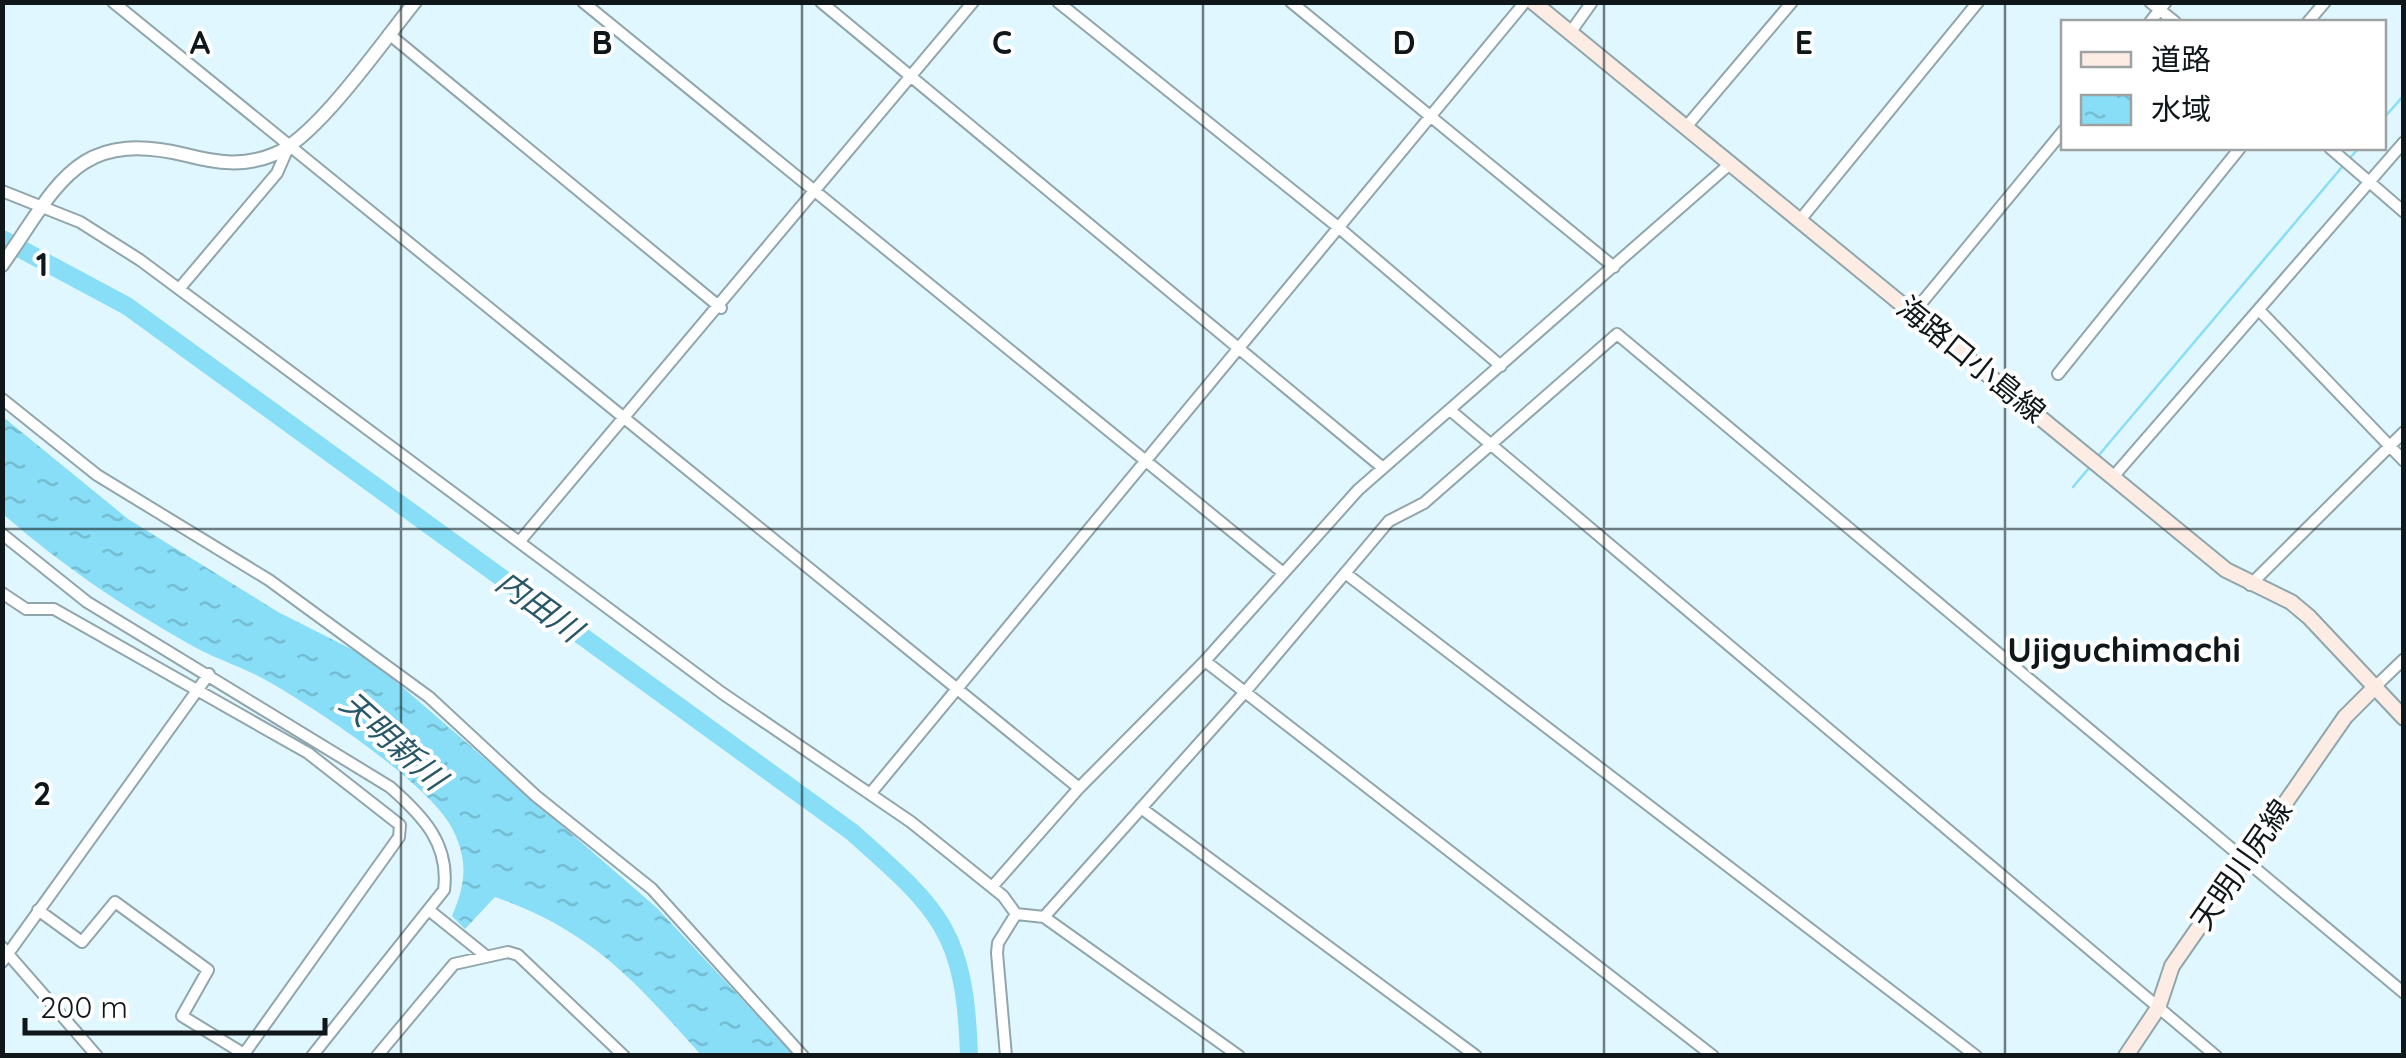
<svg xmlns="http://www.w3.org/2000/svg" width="2406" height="1058" viewBox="0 0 2406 1058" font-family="Quicksand,'Noto Sans JP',sans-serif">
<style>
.water{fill:url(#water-ripples)}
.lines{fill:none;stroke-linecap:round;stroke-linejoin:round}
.stream{stroke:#88ddf7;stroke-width:2.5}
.river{stroke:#88ddf7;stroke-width:18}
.minor-casing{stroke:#90a5ac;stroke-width:14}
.tertiary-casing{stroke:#90a5ac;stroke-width:16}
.secondary-casing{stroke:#90a5ac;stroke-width:18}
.minor{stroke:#fff;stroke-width:10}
.tertiary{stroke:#fff;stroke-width:12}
.secondary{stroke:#fdece4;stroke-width:14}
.grid{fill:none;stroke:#0f171a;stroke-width:2.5;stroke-opacity:0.55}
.labels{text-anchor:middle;stroke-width:8;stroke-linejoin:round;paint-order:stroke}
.street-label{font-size:30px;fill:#0f171a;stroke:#fff}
.water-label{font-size:32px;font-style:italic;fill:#285867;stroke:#fff}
.quarter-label{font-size:35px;font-weight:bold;fill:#0f171a;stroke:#fff}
.grid-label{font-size:32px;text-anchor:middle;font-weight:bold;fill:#0f171a;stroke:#fff;stroke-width:8;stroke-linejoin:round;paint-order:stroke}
</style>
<defs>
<pattern id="water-ripples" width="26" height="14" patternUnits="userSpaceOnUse" patternTransform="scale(2.5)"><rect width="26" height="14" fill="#88ddf7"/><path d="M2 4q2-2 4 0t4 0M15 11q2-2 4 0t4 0" fill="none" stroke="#74bdd3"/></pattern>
</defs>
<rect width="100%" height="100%" fill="#e0f7ff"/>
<path class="water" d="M2,416l126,103 150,93 91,46 288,250 137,147h-93c-66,-74 -109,-124 -206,-158l-30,32 -13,-13c13,-30 17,-54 1,-86 -22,-46 -142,-125 -189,-151 -24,-13 -51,-21 -75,-35 -66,-37 -129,-80 -186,-130z"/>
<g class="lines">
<path class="stream" d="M2384,118l20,-23
M2347,161l12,-13
M2099,455l243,-288
M2073,487l16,-19"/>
<path class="river" d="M2,239l125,67 725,526c89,79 113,99 117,224"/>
<defs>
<path id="minor" d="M113,2l966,786
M583,2l699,570
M821,2l562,466
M1058,2l280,225 163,139
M1291,2l323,265
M2150,2l25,20
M2150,22l16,-20
M2308,22l17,-20
M1570,33l22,-31
M389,34l332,274
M1686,127l106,-125
M2330,148l74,64
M2,191l78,31 60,38 582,433 189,129 92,74 13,18 28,3 195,139
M1800,220l178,-218
M179,289l98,-116 11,-25
M2260,311l144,150
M1914,312l150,-182
M2058,374l182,-226
M2,399l95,76 172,105 160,117 107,99 116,93 151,167
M1450,410l766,646
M2113,477l291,-335
M2,534l85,68 303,185c33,29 60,57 54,103l-132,166
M520,541l453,-539
M1345,573l631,483
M2250,585l154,-153
M2,593l24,16h28l254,144 92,72 -1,12 -155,217 -62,-38 26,-46 -93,-68 -33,40 -44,-32
M1205,661l508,395
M2377,685l27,-26
M870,794l655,-792
M1141,808l335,248
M992,887l87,-99 126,-127 153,-171 373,-327
M430,911l56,45
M1044,917l201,-225 144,-171 35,-18 193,-169 787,659
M2,947l95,109
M2,962l207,-288
M377,1056l77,-92 54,-12 10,3 106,101
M1006,1056l-9,-103 1,-10 18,-29"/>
<path id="tertiary" d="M2,265c56,-79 73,-137 184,-110 31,8 58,12 89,-1 43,-18 108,-113 140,-152"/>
<path id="secondary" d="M1533,2l693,568 65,32 18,15 95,101
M2126,1056l32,-48 14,-42 173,-249 32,-32"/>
</defs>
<use href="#minor" class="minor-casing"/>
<use href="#tertiary" class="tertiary-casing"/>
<use href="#secondary" class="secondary-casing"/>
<use href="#minor" class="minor"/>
<use href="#tertiary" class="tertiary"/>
<use href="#secondary" class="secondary"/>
</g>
<path class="grid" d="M401,2v1054M802,2v1054M1203,2v1054M1604,2v1054M2005,2v1054M2,529h2402"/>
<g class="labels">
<g class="street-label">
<text transform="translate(1971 360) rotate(39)" y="10">海路口小島線</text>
<text transform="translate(2242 865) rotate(-55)" y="10">天明川尻線</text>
</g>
<g class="water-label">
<text transform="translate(539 606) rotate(36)" y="11">内田川</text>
<text transform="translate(393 741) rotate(42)" y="11">天明新川</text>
</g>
<g class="quarter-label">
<text x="2124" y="662">Ujiguchimachi</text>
</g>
</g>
<g class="grid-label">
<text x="200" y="54">A</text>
<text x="602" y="54">B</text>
<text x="1002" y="54">C</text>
<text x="1404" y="54">D</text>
<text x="1804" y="54">E</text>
<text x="42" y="276">1</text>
<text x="42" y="805">2</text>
</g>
<rect width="2406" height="1058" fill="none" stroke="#0f171a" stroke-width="10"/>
<rect x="2061" y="20" width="325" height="130" fill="#ffffff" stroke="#9fa2a3" stroke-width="2.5"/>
<rect x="2081" y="52" width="50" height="15" fill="#fdece4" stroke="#9fa2a3" stroke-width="2.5"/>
<text x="2151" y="70" font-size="30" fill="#0f171a">道路</text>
<rect x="2081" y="95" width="50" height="30" fill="url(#water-ripples)" stroke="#9fa2a3" stroke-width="2.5"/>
<text x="2151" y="120" font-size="30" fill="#0f171a">水域</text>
<path d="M25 1018v15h300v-15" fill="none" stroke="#0f171a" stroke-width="5"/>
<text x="40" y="1018" font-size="30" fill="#0f171a" stroke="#ffffff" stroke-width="8" paint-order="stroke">200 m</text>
</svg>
